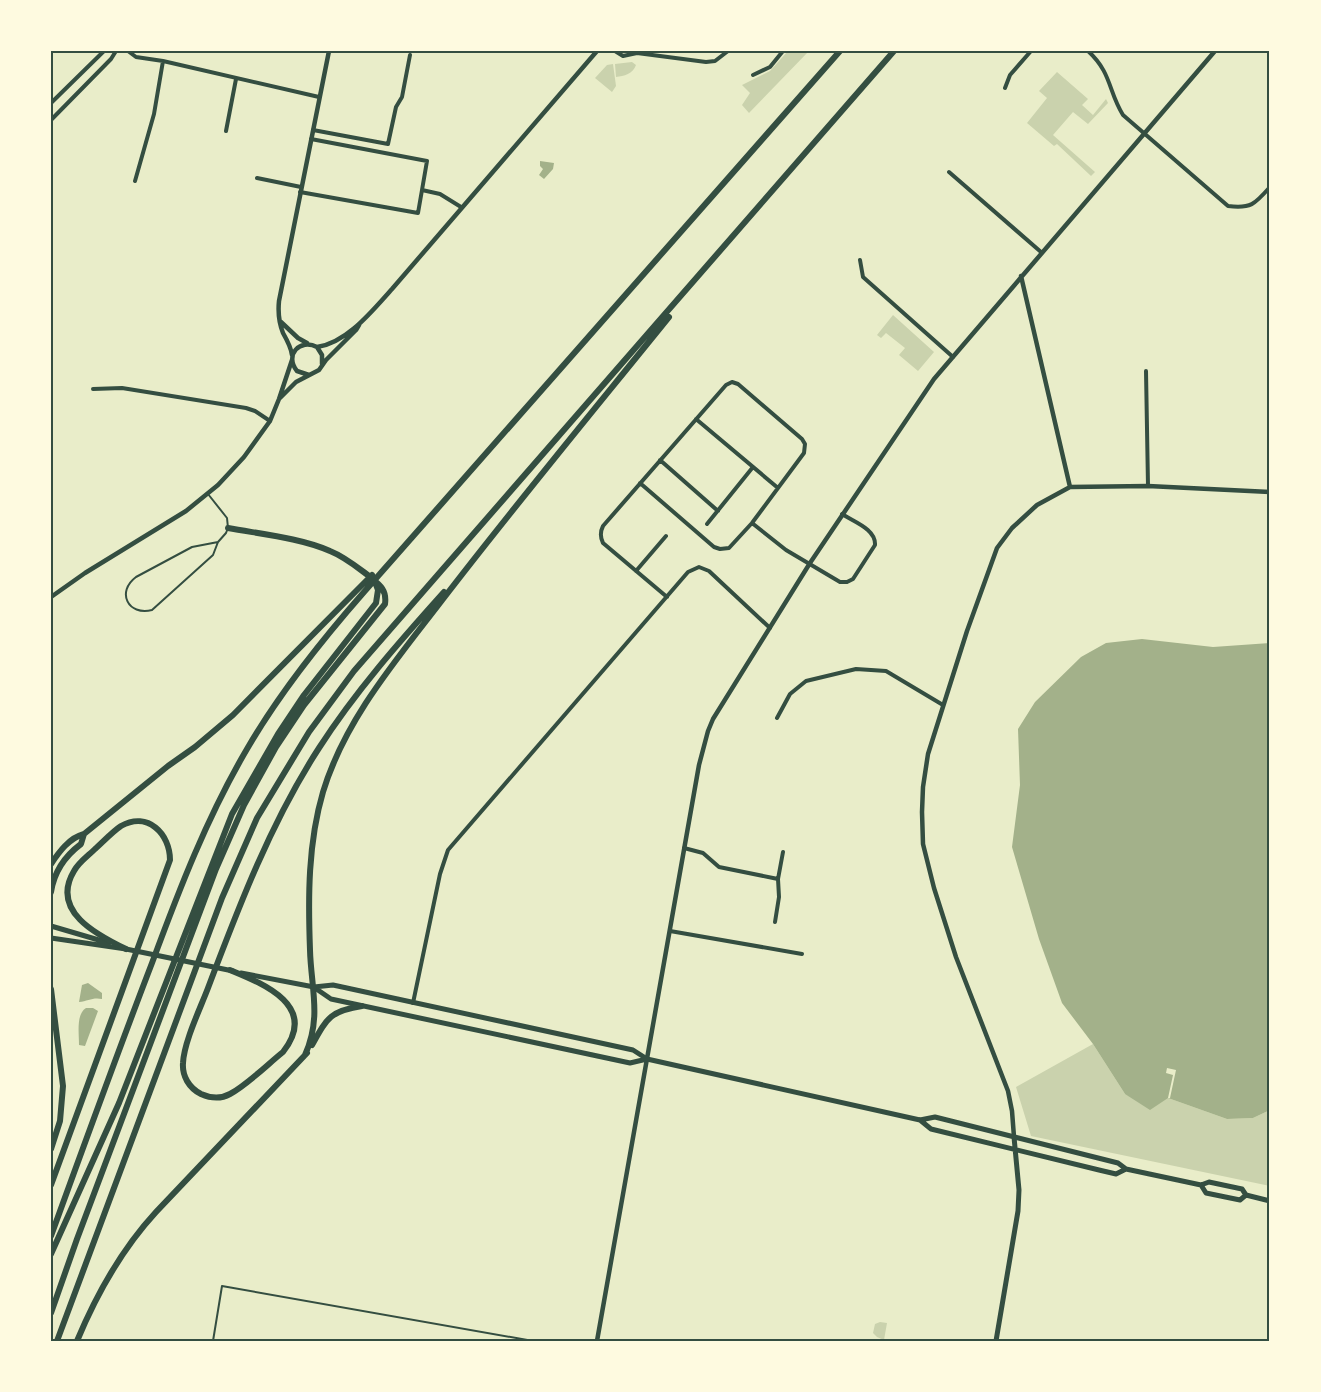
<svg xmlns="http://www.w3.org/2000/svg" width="1321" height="1392" viewBox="0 0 1321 1392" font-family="'Roboto Condensed',sans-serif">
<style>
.green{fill:#cad2ad}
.water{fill:#a3b18a}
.pier{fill:#e9edc9}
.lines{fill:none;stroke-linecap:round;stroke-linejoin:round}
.service{stroke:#344e41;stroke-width:2}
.minor{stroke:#344e41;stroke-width:4}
.tertiary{stroke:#344e41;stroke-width:4.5}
.secondary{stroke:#344e41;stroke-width:5}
.motorway{stroke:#344e41;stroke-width:6}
.neatline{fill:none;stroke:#344e41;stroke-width:2}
</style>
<rect width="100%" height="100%" fill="#e9edc9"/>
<path class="green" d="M788,51h21l-60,62 -7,-8 8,-12 -8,-8 28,-14z
M632,62l4,3c-3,9 -12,11 -20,12l-1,-13z
M613,64l3,22 -4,6 -17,-14 12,-13z
M1057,72l31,27 -6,6 11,10 13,-16 2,4 -20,21 -15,-12 -20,23 42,37 -4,4 -34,-32 -3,2 -27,-23 20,-25 -8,-7z
M893,315l41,37 -16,19 -19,-16 6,-7 -19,-15 -5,5 -4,-3z
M1093,1044l32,50 43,4 59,21 26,-1 17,-8v76l-239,-50 -15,-49z
M880,1322l7,1 -3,17 -7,-3 -4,-4 2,-9z"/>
<path class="water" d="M540,161l14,2 -1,6 -9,10 -5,-4 4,-6 -3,-3z
M1142,639l71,8 57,-4v467l-17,8 -26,1 -59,-21 -18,12 -25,-16 -32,-50 -31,-41 -23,-64 -27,-92 8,-62 -2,-56 17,-27 46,-45 25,-14z
M88,983l14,10v6c-9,-2 -14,2 -23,3l3,-17z
M86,1008h7l5,3 -13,35 -6,-1c0,-12 -3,-31 7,-37z"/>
<path class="pier" d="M1167,1068l9,2 -6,28h-2l5,-23 -7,-2z"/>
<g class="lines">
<path class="service" d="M208,494l19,24 1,10 -2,5 -8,9 -5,13 -61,55c-24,6 -36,-18 -16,-33l56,-30 26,-5
M213,1341l9,-55 311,55"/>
<path class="minor" d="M128,51l8,6 27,4 156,36
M615,51l8,5 14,-3 69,9 9,-1 13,-10
M1088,51c24,22 20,40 35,64l105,91c23,3 27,-2 42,-19
M753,75l17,-8 13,-16
M1005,88l5,-13 21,-24
M51,103l53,-52
M51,120l60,-61 5,-8
M313,130l75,14 8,-37 6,-10 8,-42
M226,131l10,-52
M311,139l116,22 -5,29 18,4 21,13
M949,172l92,80
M257,178l44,9
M135,181l19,-67 9,-53
M300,192l118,21 4,-23
M860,260l3,17 90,80
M1146,371l2,115
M93,389l29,-1 124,20 9,3 15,10
M696,419l82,69
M660,460l58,51
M640,483l74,64 6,2 9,-1 23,-25 52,-70 1,-9 -3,-5 -64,-55 -6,-2 -6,3 -123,141c-3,6 -3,11 0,17l64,54
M752,523l34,27 54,32h7l6,-3 22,-34c1,-16 -21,-23 -33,-31
M707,524l46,-57
M636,571l30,-35
M777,718l13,-24 16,-13 50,-12 30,2 57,34
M684,848l19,5 16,14 59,12 5,-27
M775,922l4,-25 -1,-18
M670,931l132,23
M413,1003l27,-129 8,-24 240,-278 11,-5 10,4 61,57"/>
<path class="tertiary" d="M1021,276l49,211
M281,322l17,16 9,5
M317,347c30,-4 56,-37 75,-58l205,-238
M292,355c-1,-8 -5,-15 -9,-22 -4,-10 -5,-22 -4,-32l50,-250
M309,375l-12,-4c-13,-16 3,-33 20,-24l5,8v9
M280,398l16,-16 23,-12 7,-10 30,-30 3,-5
M51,597l34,-24 101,-62 32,-26 26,-28 26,-36 9,-22 13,-39
M1014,1137l-2,-26 -4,-20 -52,-134 -22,-69 -11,-44 -1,-32 1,-25 5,-33 39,-123 30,-83 15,-20 25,-23 33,-18 78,-1 122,6
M597,1341l102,-576 9,-34 5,-12 97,-156 124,-184 281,-328"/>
<path class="secondary" d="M51,926l58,17
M51,938l75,11 107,22
M241,973l73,14 19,-2 300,65 14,9 273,61 15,-3 183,46 8,6 75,16 8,-3 33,7 4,6 24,6
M315,988l16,11 299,64 17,-4
M920,1120l11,9 168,41 17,4 10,-5
M1201,1185l5,8 34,7 6,-5
M996,1341l22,-130 1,-21 -5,-53"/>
<path class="motorway" d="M51,864c8,-12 18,-26 33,-30l84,-68 27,-19 38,-32 139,-140
M51,892c3,-20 14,-36 30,-48l3,-10
M230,970c34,14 89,36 53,82 -15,12 -36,33 -53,42 -9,5 -20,4 -29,0 -12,-6 -19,-18 -18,-31 1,-21 17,-54 25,-75 31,-82 63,-166 111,-240 36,-56 81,-107 125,-156
M51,989l12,97 -3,35 -9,28
M312,1045c15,-27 18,-34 50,-39
M305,1055c17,-38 6,-67 5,-105 -2,-53 -2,-107 13,-158 22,-73 75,-134 120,-193 73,-95 150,-188 226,-282
M51,1185l119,-325c0,-26 -22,-49 -49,-34 -9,6 -18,16 -26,23 -7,7 -16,13 -21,22 -24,40 23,64 52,78
M51,1236c33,-91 66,-182 101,-273 27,-73 55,-146 95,-214 33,-57 74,-108 117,-157l476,-541
M51,1254l68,-151 113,-289 46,-80 26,-39 72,-92 2,-13 -3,-8
M51,1313l26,-74 139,-370 28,-64 32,-58 28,-42 81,-101c2,-14 -5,-19 -16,-28 -12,-9 -24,-19 -39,-25 -29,-13 -70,-17 -102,-23
M57,1341l165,-443 35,-80 52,-86 45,-61 540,-620
M77,1341c20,-48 44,-91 79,-129l151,-159"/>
</g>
<rect width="1321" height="1392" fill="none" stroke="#fefae0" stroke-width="105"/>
<rect x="52" y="52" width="1216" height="1288" class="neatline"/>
</svg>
